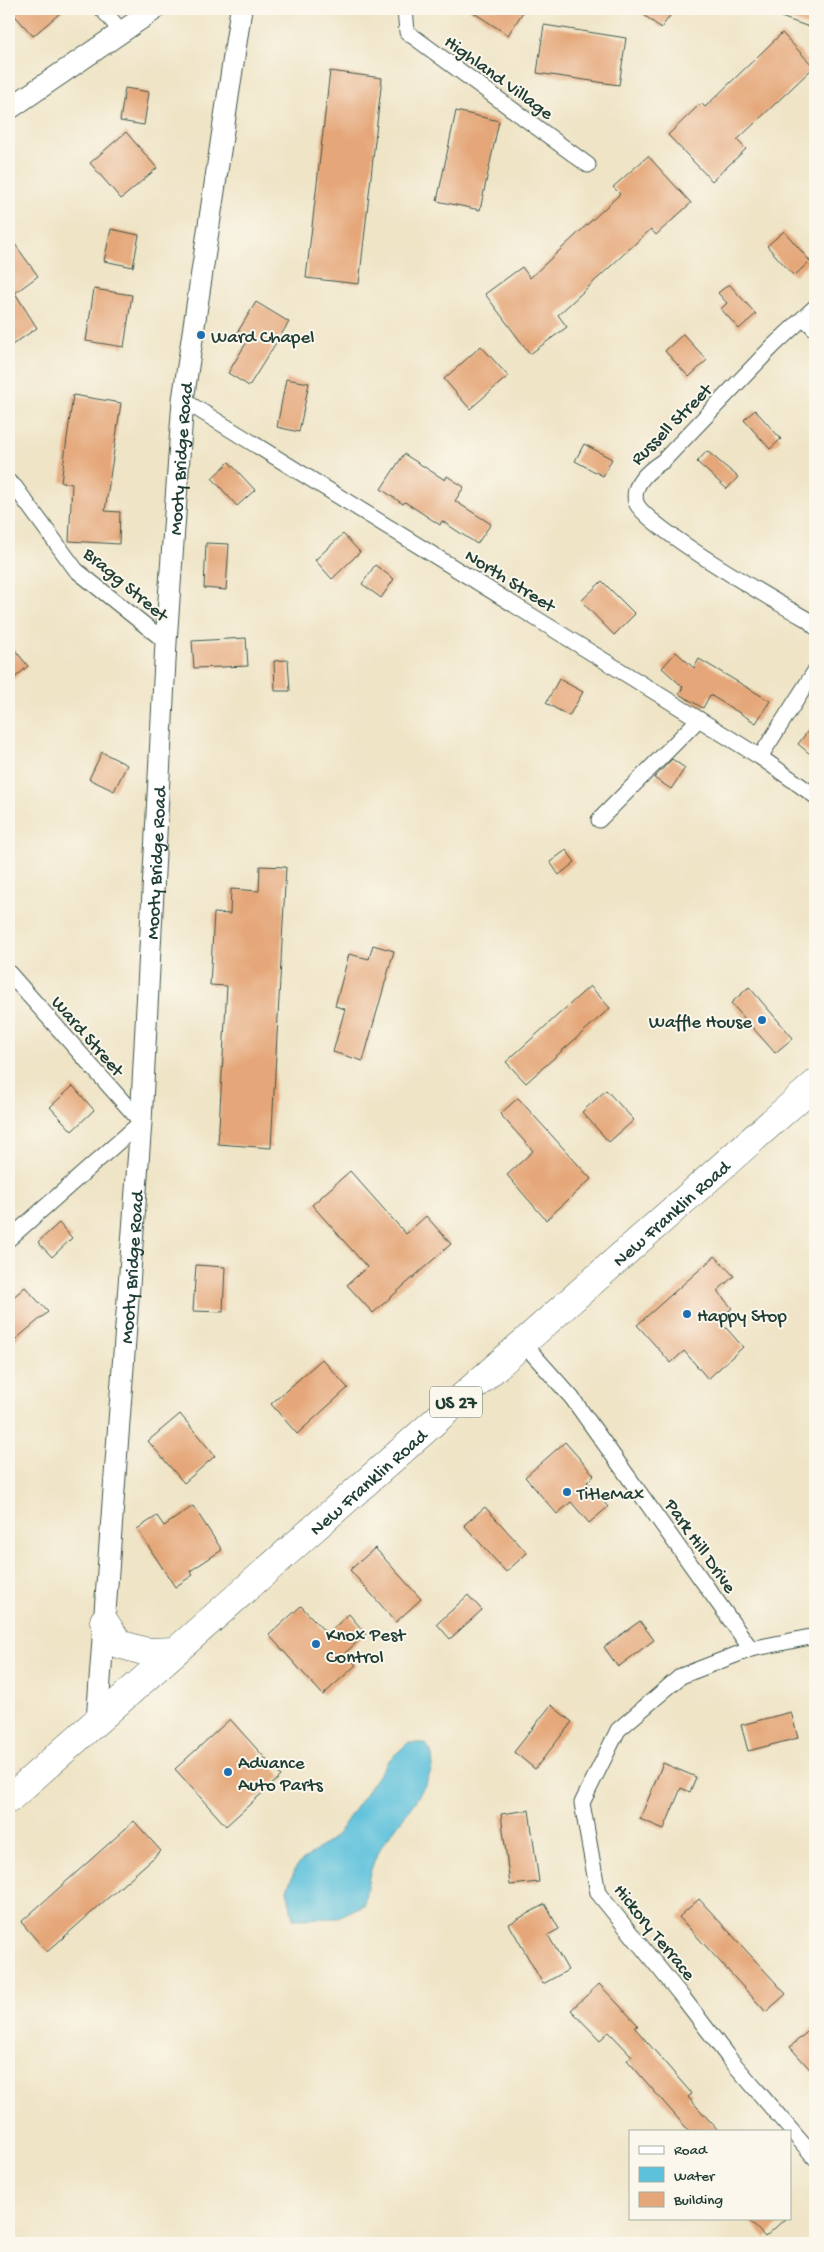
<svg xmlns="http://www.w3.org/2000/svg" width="824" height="2252" viewBox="0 0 824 2252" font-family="'Gochi Hand',sans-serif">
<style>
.water{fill:#5dc1db;stroke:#3e7f88}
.building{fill:#e5a779}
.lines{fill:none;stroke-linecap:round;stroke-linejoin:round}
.street-casing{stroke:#3e564a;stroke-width:17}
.secondary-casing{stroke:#3e564a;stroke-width:23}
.highway-casing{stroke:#3e564a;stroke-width:29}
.street{stroke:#fff;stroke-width:15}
.secondary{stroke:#fff;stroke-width:21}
.highway{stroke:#fff;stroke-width:28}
.poi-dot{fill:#1f6fb2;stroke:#fbf7ec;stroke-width:2}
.labels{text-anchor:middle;stroke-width:4;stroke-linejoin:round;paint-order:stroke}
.shield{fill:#fbf7ec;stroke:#61756b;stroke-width:1}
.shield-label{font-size:18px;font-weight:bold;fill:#1f3d34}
.street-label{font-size:19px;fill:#1f3d34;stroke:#fbf7ec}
.poi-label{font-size:19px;fill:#1f3d34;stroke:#fbf7ec;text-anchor:start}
</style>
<rect width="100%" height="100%" fill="#fbf7ec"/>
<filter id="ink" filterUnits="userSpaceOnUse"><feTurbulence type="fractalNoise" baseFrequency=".02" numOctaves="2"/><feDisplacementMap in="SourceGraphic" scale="10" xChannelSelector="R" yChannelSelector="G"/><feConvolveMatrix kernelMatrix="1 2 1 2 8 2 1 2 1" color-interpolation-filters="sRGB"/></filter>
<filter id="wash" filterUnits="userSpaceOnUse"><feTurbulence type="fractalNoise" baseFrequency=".0096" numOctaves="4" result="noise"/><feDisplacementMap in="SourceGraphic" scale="20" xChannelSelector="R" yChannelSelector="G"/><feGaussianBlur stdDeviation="1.12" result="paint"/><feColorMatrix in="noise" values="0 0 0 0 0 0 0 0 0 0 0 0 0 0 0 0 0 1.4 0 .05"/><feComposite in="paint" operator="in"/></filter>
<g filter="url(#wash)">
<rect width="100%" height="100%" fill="#efe4c6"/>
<path class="water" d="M408,1743h16c2,2 6,6 7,9 11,26 -38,75 -51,97 -10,17 -13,36 -16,56l-28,13 -43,1 -6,-30 10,-24 39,-29 52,-75z"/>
<g id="blocks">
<path class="building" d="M9,9h56l-32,27z
M468,9h57l-17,26z
M636,9h39l-14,19z
M765,9h50v20l-51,-18z
M544,25l82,13 -7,47 -82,-12z
M782,33l32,34 -77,73 9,9 -34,32 -44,-46 33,-32 4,4z
M330,71l52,7 -23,206 -53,-6z
M125,88l24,4 -5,33 -24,-4z
M456,111l43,10 -19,89 -43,-9z
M126,132l31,36 -36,31 -31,-36z
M648,156l43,47 -35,32 -5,-6 -93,86 9,12 -37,27 -45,-60 37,-27 8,11 90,-84 -7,-7z
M111,229l28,6 -6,32 -29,-6z
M784,231l26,30 -16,15 -27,-30z
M9,236l29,40 -23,17 22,35 -28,19z
M729,284l27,30 -17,15 -18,-20 6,-6 -9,-10z
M94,289l38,6 -8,52 -38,-6z
M256,302l33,20 -40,64 -21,-13 20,-33 -11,-7z
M683,334l24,26 -18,17 -24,-26z
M481,346l27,30 -38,33 -26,-30z
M286,379l23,4 -10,49 -22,-5z
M73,395l48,8 -16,108 15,1 -1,32 -50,-3 3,-57 -11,-2z
M755,410l26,29 -11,10 -26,-29z
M584,444l28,15 -9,17 -28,-15z
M707,451l31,26 -11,12 -30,-27z
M404,454l41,26 2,-4 17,11 -9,14 36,23 -14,20 -35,-23 -2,4 -35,-23 -2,2 -22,-15z
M229,462l26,28 -18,16 -25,-28z
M343,534l17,18 -28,27 -17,-19z
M206,543l23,1 -3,46 -22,-2z
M375,565l19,14 -13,19 -19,-14z
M602,581l33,33 -21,21 -33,-34z
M246,638l2,28 -54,2 -2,-27z
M9,643l19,23 -19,17z
M676,652l18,16 5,-9 71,42 -14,22 -46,-28 -7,13 -24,-14 4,-7 -21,-19z
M288,660l2,31h-15l-1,-30z
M559,679l24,13 -14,24 -23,-13z
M815,722v36l-17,-14z
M102,752l25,13 -13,26 -25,-12z
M672,759l13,9 -14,21 -17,-11z
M566,850l9,12 -16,13 -9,-13z
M260,866l26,1 -15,281 -53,-4 9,-158 -17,-1 4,-72 16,1 1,-25 28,2z
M373,945l21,6 -31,110 -30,-9 12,-43 -10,-3 14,-52 20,5z
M590,986l20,22 -84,75 -20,-21z
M749,987l44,51 -18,15 -44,-50z
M73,1086l21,24 -22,21 -22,-24z
M606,1090l28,30 -25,22 -27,-30z
M518,1098l73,81 -45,41 -39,-45 26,-24 -33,-37z
M350,1171l56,63 20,-18 25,28 -78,69 -26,-28 20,-18 -55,-62z
M59,1223l13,15 -20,19 -14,-15z
M715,1256l19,20 -17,15 15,17 -13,12 24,27 -35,32 -24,-28 -13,12 -34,-38z
M196,1265l29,2 -2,45 -30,-1z
M25,1287l23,25 -39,33v-44z
M322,1359l26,29 -51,46 -26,-30z
M180,1414l35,42 -31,27 -36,-42z
M565,1442l29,33 -7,7 21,25 -19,16 -18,-21 -14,12 -32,-37z
M193,1506l29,44 -32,21 3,4 -18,12 -38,-58 20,-13 7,10z
M485,1507l42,46 -21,19 -42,-47z
M375,1548l46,51 -25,23 -46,-52z
M468,1595l14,15 -32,29 -13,-15z
M301,1606l26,28 22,-20 17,20 -21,19 11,12 -33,30 -54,-60z
M640,1621l14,19 -36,27 -14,-20z
M551,1705l21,17 -37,47 -21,-17z
M791,1712l7,26 -50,13 -7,-26z
M230,1719l51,57 -55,50 -51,-57z
M663,1763l33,14 -6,15 -9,-4 -17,41 -24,-10z
M529,1810l10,72 -29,3 -9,-71z
M134,1821l27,30 -114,101 -26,-30z
M699,1899l87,95 -20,18 -87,-95z
M545,1904l14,25 -11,6 20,35 -25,14 -34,-60z
M599,1984l39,41 -3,3 57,66 -4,3 31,34h-30l-62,-71 5,-4 -23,-24 -9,8 -29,-30z
M815,2025v50l-25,-28z
M747,2218h39l-21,19z"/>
</g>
</g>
<g filter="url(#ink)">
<use href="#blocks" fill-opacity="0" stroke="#3e564a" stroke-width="1"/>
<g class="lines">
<defs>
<path id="street" d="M102,9l19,22
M405,9l2,23 181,133
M815,307l-42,39 -110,115c-14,9 -32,23 -27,41 6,23 144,102 172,118l7,7
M804,318l11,11
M183,400l577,357 55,39
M9,482l6,5 61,83 90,72
M760,757l55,-86
M599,820l100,-101
M9,973l132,149 -132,117
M523,1343l49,55 179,251
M815,1636l-64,13 -70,27 -63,54 -36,73 16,90 86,106 45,59 86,100"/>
<g id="secondary">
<path d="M9,109l146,-100"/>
<path id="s1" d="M97,1721l44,-599 25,-480 17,-242 58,-391"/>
</g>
<g id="highway">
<path d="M104,1621l15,23 28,8 28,-1"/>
<path id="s2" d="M9,1799l806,-715"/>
</g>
</defs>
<use href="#street" class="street-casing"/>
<use href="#secondary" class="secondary-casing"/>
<use href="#highway" class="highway-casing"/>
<use href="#street" class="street"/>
<use href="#secondary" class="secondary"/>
<use href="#highway" class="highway"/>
</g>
</g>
<g class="poi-dot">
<circle cx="201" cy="335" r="5"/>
<circle cx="762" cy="1020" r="5"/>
<circle cx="687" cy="1314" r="5"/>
<circle cx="567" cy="1492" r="5"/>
<circle cx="316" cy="1644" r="5"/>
<circle cx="228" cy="1772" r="5"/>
</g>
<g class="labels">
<rect class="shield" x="430" y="1386.5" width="52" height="31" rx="4"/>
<g class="shield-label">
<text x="456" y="1408">US 27</text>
</g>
<g class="street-label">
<text transform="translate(500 76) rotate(36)" y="7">Highland Village</text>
<text transform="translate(670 423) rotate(-45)" y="7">Russell Street</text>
<text dy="7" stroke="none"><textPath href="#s1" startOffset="1265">Mooty Bridge Road</textPath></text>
<text transform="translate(511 579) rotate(32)" y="7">North Street</text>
<text transform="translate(127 583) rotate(40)" y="7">Bragg Street</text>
<text dy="7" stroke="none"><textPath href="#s1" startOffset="860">Mooty Bridge Road</textPath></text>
<text transform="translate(89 1035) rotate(49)" y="7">Ward Street</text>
<text dy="7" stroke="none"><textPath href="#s2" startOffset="884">New Franklin Road</textPath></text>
<text dy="7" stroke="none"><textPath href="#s1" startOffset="455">Mooty Bridge Road</textPath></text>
<text dy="7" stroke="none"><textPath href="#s2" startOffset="479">New Franklin Road</textPath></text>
<text transform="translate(702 1545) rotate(55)" y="7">Park Hill Drive</text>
<text transform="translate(656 1931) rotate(51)" y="7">Hickory Terrace</text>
</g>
<g class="poi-label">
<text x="211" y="342">Ward Chapel</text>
<text x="752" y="1027" text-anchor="end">Waffle House</text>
<text x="697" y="1321">Happy Stop</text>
<text x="577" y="1499">TitleMax</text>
<text x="326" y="1640">Knox Pest<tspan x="326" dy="22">Control</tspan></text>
<text x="238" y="1768">Advance<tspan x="238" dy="22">Auto Parts</tspan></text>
</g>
</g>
<rect width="824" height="2252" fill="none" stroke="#fbf7ec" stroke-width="30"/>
<rect x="629" y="2130" width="162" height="90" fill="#fbf7ec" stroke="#a3ada2"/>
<rect x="639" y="2146" width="25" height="8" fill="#ffffff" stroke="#a3ada2"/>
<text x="674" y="2154" font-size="15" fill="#1f3d34">Road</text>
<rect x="639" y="2167" width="25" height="15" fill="#5dc1db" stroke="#a3ada2"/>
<text x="674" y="2180" font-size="15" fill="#1f3d34">Water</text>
<rect x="639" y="2192" width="25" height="15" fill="#e5a779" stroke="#a3ada2"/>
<text x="674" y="2204" font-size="15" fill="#1f3d34">Building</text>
</svg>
